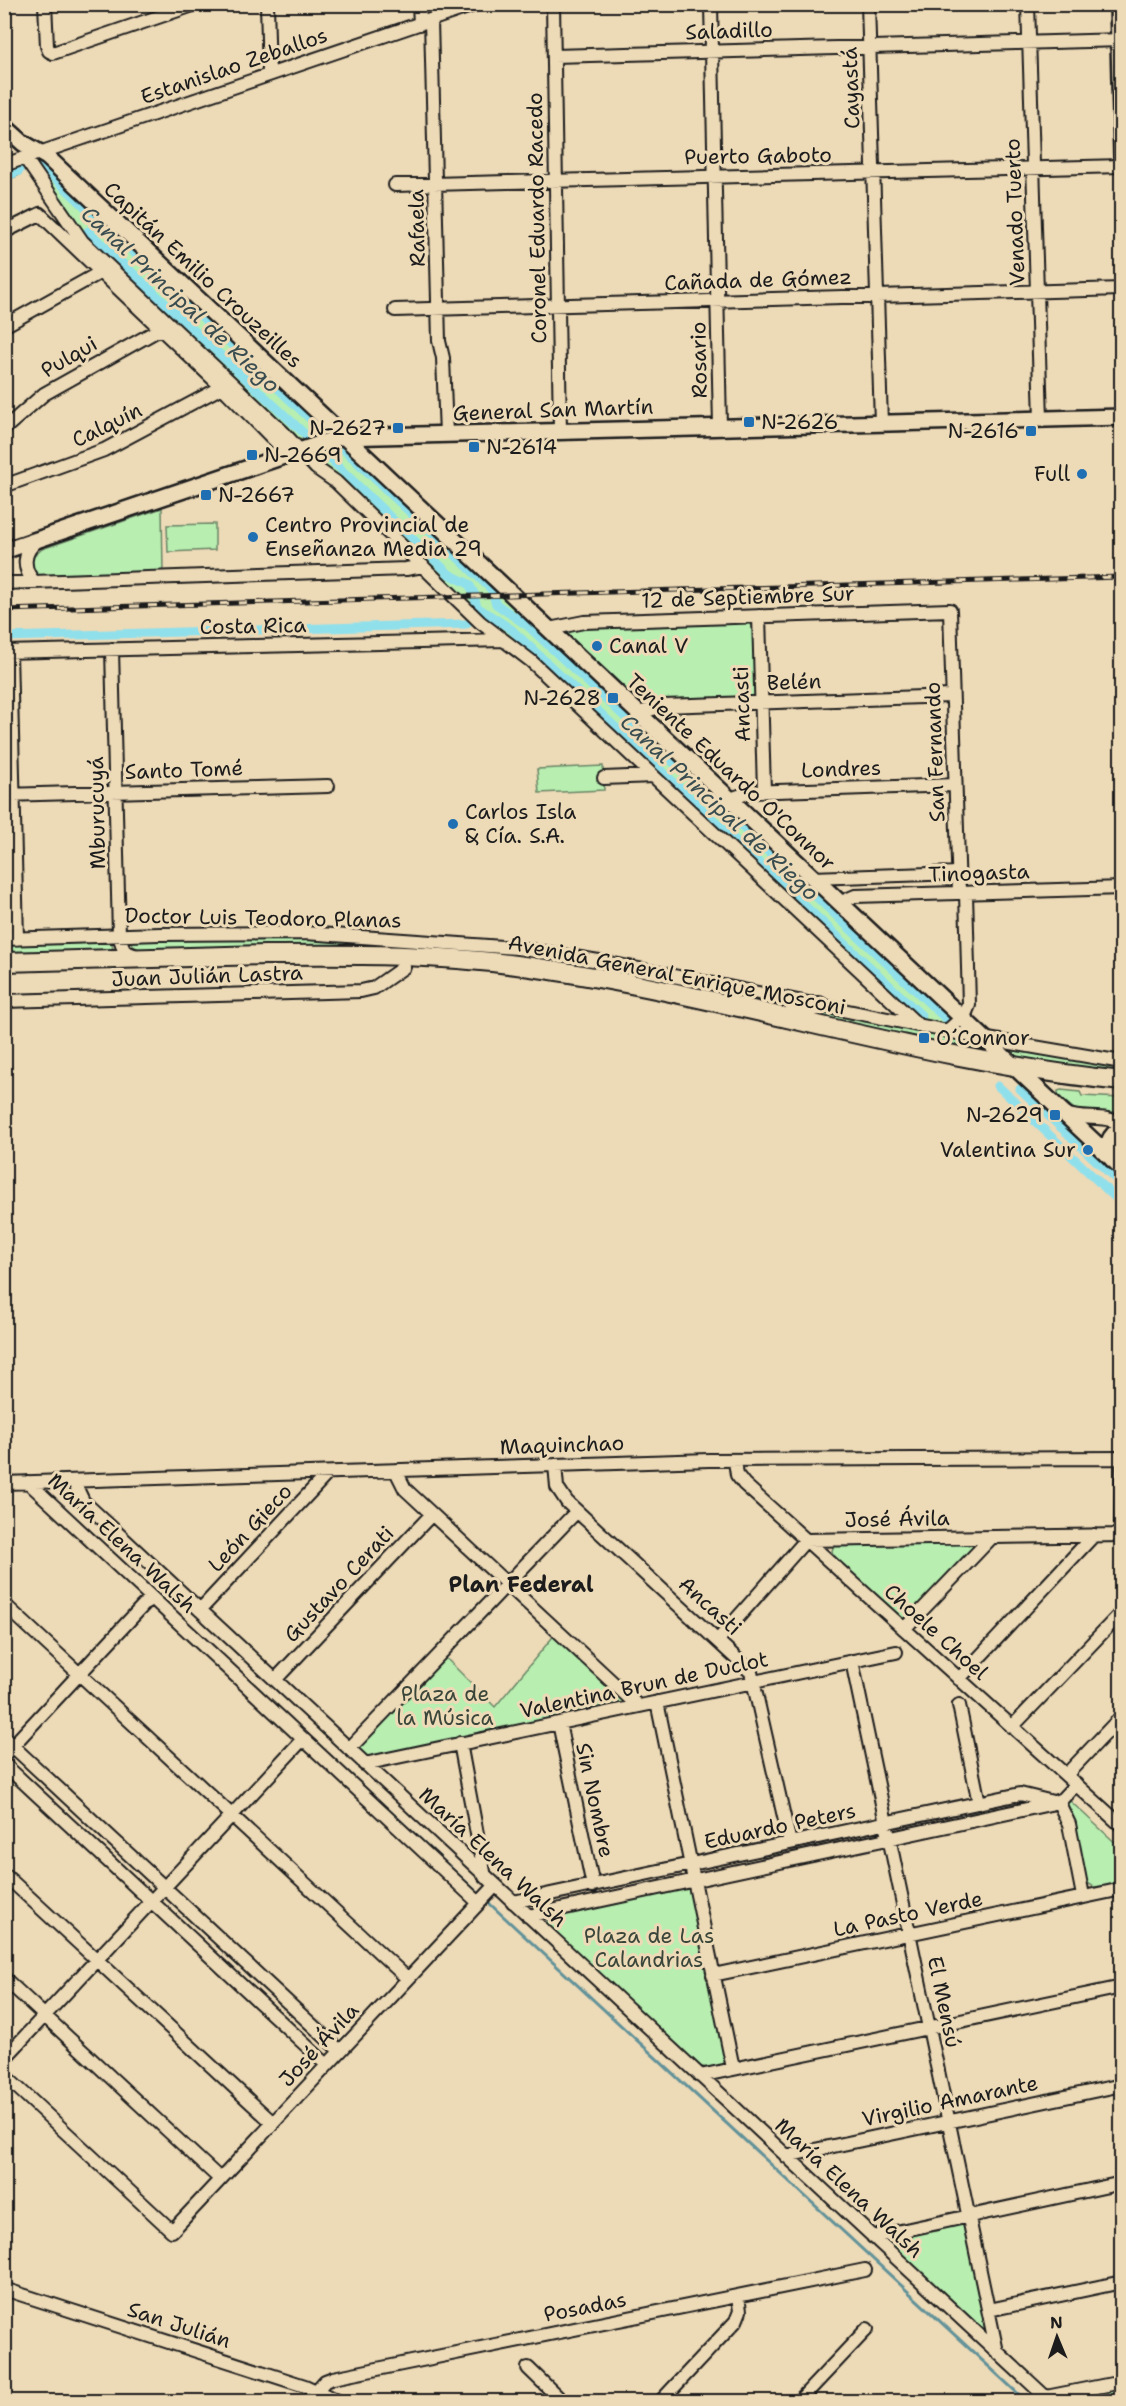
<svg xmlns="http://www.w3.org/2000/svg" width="1126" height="2406" viewBox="0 0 1126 2406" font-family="'Shantell Sans',sans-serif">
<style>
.green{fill:#b8eeb0;stroke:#6a8566;stroke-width:1.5}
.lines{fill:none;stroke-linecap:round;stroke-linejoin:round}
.stream{stroke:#629299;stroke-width:3}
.canal{stroke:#90e0ec;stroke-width:9}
.minor-casing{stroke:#1c1c1c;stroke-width:16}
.major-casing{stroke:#1c1c1c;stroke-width:20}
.highway-casing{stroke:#1c1c1c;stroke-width:22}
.minor{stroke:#eddab7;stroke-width:12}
.major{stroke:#eddab7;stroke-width:15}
.highway{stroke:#eddab7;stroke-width:18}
.rail-casing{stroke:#1c1c1c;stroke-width:5}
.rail{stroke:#eddab7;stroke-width:3;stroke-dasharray:9;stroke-linecap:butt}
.poi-dot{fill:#1f6fb2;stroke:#eddab7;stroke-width:2}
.labels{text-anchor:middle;stroke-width:6;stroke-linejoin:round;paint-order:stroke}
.street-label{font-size:21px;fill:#1c1c1c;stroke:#eddab7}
.poi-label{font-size:21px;fill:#1c1c1c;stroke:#eddab7;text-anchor:start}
.park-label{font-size:21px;fill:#3b463a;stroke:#eddab7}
.water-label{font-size:22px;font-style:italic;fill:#394d50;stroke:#eddab7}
.neighbourhood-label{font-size:22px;font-weight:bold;fill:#1c1c1c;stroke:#eddab7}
</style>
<rect width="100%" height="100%" fill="#eddab7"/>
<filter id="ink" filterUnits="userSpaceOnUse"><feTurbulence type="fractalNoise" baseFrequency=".0167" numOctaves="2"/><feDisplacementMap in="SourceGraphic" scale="12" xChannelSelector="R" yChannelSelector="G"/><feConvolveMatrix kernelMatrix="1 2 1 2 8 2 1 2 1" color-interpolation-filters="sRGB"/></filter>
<g filter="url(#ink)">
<path class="green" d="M40,160l287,270 -1,3 -18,6 -11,-1 -214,-204 -47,-70z
M344,443l607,574 -2,6 -7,1 -24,-5 -597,-552 -7,-10 1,-4z
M162,508l1,65 -123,3 -9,-8v-9l11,-10z
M215,524v26l-47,2 -1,-27z
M748,623l4,3 2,6 2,62 -6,4 -113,3 -74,-68 4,-5z
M603,766l1,24 -65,3 -2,-24z
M277,936l197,11 93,12 225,46 -2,5 -201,-40 -448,-20 -6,-3 -5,-6z
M111,941l2,7 -6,3 -102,2 -1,-9z
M808,1008l167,33 4,3 1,5 -2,3 -24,-3 -4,-5 -147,-30z
M1017,1048l104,17v9l-105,-15 -4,-3v-3z
M1061,1090l19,2 2,4 39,2v14h-43l-20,-16v-5z
M974,1539l5,4 -72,76 -11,-3 -62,-59 -2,-6 2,-7z
M556,1633l68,65 2,6 -254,54c-7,-1 -10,-1 -13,-9l3,-7 82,-86 51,51z
M1069,1800l52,48v36l-27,3 -8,-5 -19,-76z
M688,1887l3,6 35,168c-7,8 -20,9 -29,4l-146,-136 -4,-7 2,-5z
M964,2222l22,104 -2,2 -4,-2 -91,-84 1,-4z
M1121,2386v15l-53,1 2,-4z"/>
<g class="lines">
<path class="stream" d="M7,176l3,2 8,-3
M226,1659l251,233
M490,1904l537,498"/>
<path class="canal" d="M40,168l5,1 277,261
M4,177l15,-6
M88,231l220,206
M338,444l153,145 3,5
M321,450l128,124 20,10 6,11
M494,598l2,6 32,22 417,392
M475,599l2,8 34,22 411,387
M4,637l463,-13
M998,1086l124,118
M1020,1089l102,96"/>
<defs>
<path id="minor" d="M45,4l2,42 2,5 4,2 143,-49
M267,4l2,71
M419,4l1,20
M553,4l7,427
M711,4l9,423
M868,4l13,419
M1028,4l13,415
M431,20l8,321 4,17 3,76
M554,56l568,-16
M25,158l57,83 200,190 34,37 20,14 144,140 51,39 387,364
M4,165l473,-161
M395,185l727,-19
M4,232l36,-18 188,179 61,62
M395,310l727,-21
M4,326l97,-54
M4,429l40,-35 116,-65
M4,486l100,-36 118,-63
M34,582c-12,-14 -11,-30 3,-41
M4,583l402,-14 17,-3
M759,616l5,175
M549,629l35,-7 366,-12 9,283
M112,649l7,286 5,16 12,5
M4,652l499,-12
M10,652l7,287
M638,713l26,-7 288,-10
M604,778l49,-2
M4,795l324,-9
M730,799l21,-7 204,-7
M812,878l146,-5
M839,903l16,-7 267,-8
M4,939l156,-5 145,-1 212,15 82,13 383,77 140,24
M4,1001l357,-10 13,-3 30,-21
M947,1031l18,-16 4,-10 -3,-112
M1066,1114c18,7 38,0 56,10
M735,1461l2,14 7,9 378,342
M555,1465l2,22 10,15 184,170 39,171
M396,1471l9,18 233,217
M28,1482l451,421
M74,1482l9,19 968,901
M4,1483l705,-23 413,-2
M1121,1535l1,-72
M4,1604l404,375
M200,1610l128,-137
M904,1629l88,-92
M718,1640l88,-100 316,-5
M852,1661l145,691
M959,1679l135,-144
M275,1680l157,-166
M657,1702l76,366
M959,1705l20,98
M559,1723l34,163
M1012,1727l110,-115
M4,1738l336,313
M460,1743l25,134
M349,1749l228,-238
M4,1755l147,-158
M4,1764l323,301
M364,1764l532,-112
M1066,1775l56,-59
M1058,1801l11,23 14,72
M4,1874l269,249
M513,1902l507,-108 33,8
M528,1916l522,-112 12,-5 14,-15
M713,1975l409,-86
M4,1978l216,201
M4,2059l299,-320
M4,2075l168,156 323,-345
M700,2076l422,-89
M786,2156l336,-71
M873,2237l249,-54
M4,2289l301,97 35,16
M989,2310l133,-28
M528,2368l35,34
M317,2390l8,-9 8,-3 532,-108
M1046,2397l76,-15
M660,2402l76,-81 4,-10 -2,-15
M798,2402l69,-73"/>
<path id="major" d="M1118,4l4,153
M4,126l19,17 24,14 1075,1011
M4,551l336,-114 782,-20
M1112,1159c-7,-14 -3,-24 10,-31"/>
<path id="highway" d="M4,962c87,-2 174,-5 261,-7 89,-1 178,-1 266,12 199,28 391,94 591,114
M787,1018l14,-11 18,-1"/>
</defs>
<use href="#minor" class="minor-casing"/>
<use href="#major" class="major-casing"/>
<use href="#highway" class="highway-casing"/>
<use href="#minor" class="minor"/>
<use href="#major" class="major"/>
<use href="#highway" class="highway"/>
<defs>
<path id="rail" d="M4,610l1118,-33"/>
</defs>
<use href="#rail" class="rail-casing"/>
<use href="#rail" class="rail"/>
</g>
</g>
<g class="poi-dot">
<rect x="743" y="416" width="12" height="12" rx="3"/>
<rect x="392" y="422" width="12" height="12" rx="3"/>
<rect x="1025" y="425" width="12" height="12" rx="3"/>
<rect x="468" y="441" width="12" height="12" rx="3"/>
<rect x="246" y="449" width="12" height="12" rx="3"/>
<circle cx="1082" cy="474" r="6"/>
<rect x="200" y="489" width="12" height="12" rx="3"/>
<circle cx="253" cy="537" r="6"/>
<circle cx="597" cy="646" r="6"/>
<rect x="607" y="692" width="12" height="12" rx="3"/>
<circle cx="453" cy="824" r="6"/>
<rect x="918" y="1032" width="12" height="12" rx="3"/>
<rect x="1049" y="1109" width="12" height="12" rx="3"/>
<circle cx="1088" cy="1150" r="6"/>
</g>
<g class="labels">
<g class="street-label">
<text transform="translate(729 31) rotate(-2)" y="7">Saladillo</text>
<text transform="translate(234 66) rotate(-19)" y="7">Estanislao Zeballos</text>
<text transform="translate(851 88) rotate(-92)" y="7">Cayastá</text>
<text transform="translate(758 156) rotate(-1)" y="7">Puerto Gaboto</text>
<text transform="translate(1015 212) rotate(-92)" y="7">Venado Tuerto</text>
<text transform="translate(537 218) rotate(-91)" y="7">Coronel Eduardo Racedo</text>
<text transform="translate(417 228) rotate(-91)" y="7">Rafaela</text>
<text transform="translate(203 275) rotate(43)" y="7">Capitán Emilio Crouzeilles</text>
<text transform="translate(758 280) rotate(-2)" y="7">Cañada de Gómez</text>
<text transform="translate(69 357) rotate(-30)" y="7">Pulqui</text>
<text transform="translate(699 360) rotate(-91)" y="7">Rosario</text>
<text transform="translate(553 410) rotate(-2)" y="7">General San Martín</text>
<text transform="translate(107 425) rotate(-26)" y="7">Calquín</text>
<text transform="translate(748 597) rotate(-2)" y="7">12 de Septiembre Sur</text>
<text transform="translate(253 626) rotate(-1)" y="7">Costa Rica</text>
<text transform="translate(794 682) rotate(-2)" y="7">Belén</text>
<text transform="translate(742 704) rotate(-92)" y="7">Ancasti</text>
<text transform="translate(935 752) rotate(-92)" y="7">San Fernando</text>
<text transform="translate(841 769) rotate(-2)" y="7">Londres</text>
<text transform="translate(184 770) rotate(-2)" y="7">Santo Tomé</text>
<text transform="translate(731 772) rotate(43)" y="7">Teniente Eduardo O'Connor</text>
<text transform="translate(97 813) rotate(-91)" y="7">Mburucuyá</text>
<text transform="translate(979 873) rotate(-2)" y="7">Tinogasta</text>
<text transform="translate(263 918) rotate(1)" y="7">Doctor Luis Teodoro Planas</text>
<text transform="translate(677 975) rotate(11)" y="7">Avenida General Enrique Mosconi</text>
<text transform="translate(207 976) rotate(-2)" y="7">Juan Julián Lastra</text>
<text transform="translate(562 1445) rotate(-2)" y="7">Maquinchao</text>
<text transform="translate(897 1519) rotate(-1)" y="7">José Ávila</text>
<text transform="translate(250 1528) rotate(-47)" y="7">León Gieco</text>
<text transform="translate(122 1543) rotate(43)" y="7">María Elena Walsh</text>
<text transform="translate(339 1584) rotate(-47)" y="7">Gustavo Cerati</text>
<text transform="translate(710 1606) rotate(42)" y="7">Ancasti</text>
<text transform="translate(936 1632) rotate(42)" y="7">Choele Choel</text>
<text transform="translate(644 1685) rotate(-12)" y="7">Valentina Brun de Duclot</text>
<text transform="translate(595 1800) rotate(78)" y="7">Sin Nombre</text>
<text transform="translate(780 1826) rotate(-12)" y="7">Eduardo Peters</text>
<text transform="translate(493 1857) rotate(43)" y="7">María Elena Walsh</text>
<text transform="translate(908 1914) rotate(-12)" y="7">La Pasto Verde</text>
<text transform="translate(944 2002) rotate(78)" y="7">El Mensú</text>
<text transform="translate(319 2045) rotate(-47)" y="7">José Ávila</text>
<text transform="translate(950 2101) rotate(-12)" y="7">Virgilio Amarante</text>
<text transform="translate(849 2188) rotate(43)" y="7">María Elena Walsh</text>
<text transform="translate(585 2307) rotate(-11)" y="7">Posadas</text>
<text transform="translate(179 2325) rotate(18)" y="7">San Julián</text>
</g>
<g class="poi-label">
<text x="761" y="429">N-2626</text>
<text x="386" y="435" text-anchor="end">N-2627</text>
<text x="1019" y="438" text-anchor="end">N-2616</text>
<text x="486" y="454">N-2614</text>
<text x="264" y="462">N-2669</text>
<text x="1070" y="481" text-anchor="end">Full</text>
<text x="218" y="502">N-2667</text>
<text x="265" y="532">Centro Provincial de<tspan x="265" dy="24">Enseñanza Media 29</tspan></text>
<text x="609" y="653">Canal V</text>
<text x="601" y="705" text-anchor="end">N-2628</text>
<text x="465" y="819">Carlos Isla<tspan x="465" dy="24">&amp; Cía. S.A.</tspan></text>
<text x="936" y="1045">O´Connor</text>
<text x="1043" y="1122" text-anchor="end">N-2629</text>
<text x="1076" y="1157" text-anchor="end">Valentina Sur</text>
</g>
<g class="park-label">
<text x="445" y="1701">Plaza de<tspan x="445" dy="24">la Música</tspan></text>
<text x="649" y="1943">Plaza de Las<tspan x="649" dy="24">Calandrias</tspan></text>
</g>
<g class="water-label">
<text transform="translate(181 299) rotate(43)" y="8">Canal Principal de Riego</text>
<text transform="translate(720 807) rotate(43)" y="8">Canal Principal de Riego</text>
</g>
<g class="neighbourhood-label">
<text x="521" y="1592">Plan Federal</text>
</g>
</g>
<rect width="1126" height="2406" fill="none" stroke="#eddab7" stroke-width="24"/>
<rect x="12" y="12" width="1102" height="2382" fill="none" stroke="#1c1c1c" stroke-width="2" filter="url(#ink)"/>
<g transform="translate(1057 2337) rotate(358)" stroke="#eddab7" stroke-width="4.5" paint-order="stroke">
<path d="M0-4.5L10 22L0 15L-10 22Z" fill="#1c1c1c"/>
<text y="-9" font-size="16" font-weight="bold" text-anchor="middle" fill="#1c1c1c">N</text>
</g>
</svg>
